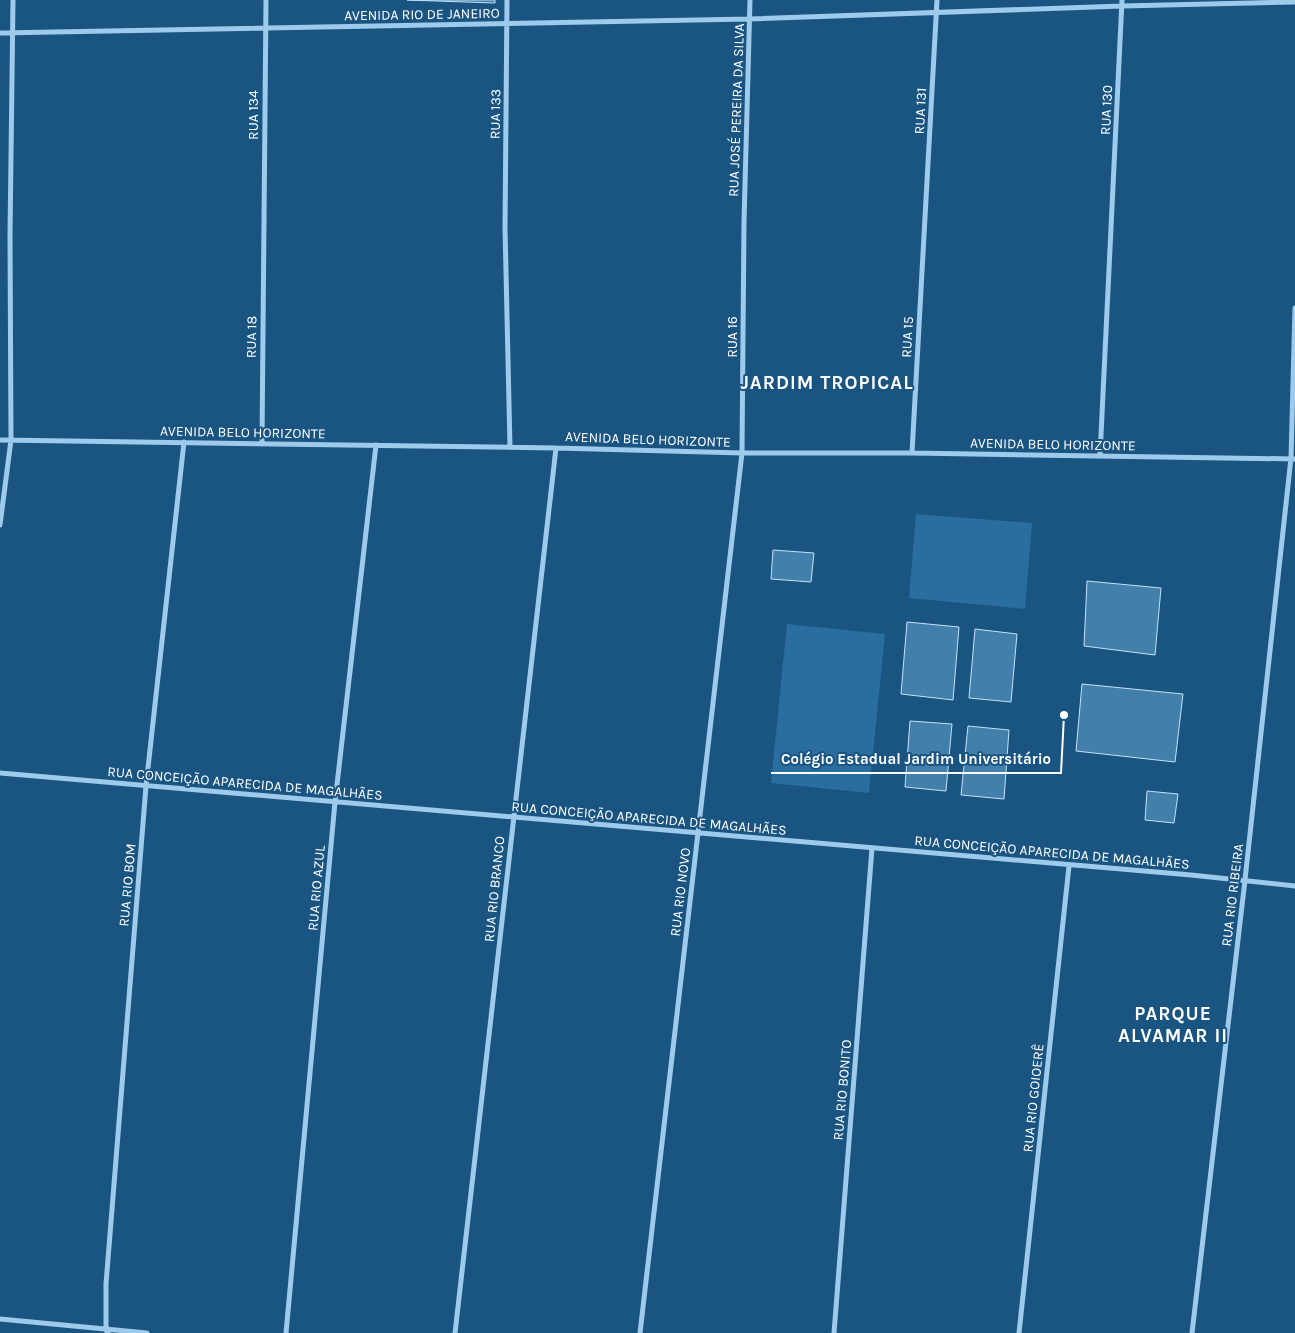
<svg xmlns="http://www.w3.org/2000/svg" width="1295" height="1333" viewBox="0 0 1295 1333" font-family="Karla,sans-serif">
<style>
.green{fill:#296e9f}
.building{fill:#437fab;stroke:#c3e2f8}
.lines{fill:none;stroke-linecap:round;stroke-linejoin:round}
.street{stroke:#9ecbeb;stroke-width:5}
.labels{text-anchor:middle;stroke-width:4;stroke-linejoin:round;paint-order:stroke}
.street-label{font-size:14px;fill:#fff;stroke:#1a5582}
.district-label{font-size:19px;font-weight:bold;letter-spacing:1px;fill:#fff;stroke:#1a5582}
.leader{fill:none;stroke:#fff;stroke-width:2}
.callout-dot{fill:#fff;stroke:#1a5582;stroke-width:2}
.callout-label{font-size:15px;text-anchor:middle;font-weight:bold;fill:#fff;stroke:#1a5582;stroke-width:4;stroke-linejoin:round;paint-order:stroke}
</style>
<rect width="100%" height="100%" fill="#1a5582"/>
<path class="green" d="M916,514l116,9 -7,86 -116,-11z
M787,624l98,10 -16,159 -98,-10z"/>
<path class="building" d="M407,0h88v3z
M773,550l41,3 -3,29 -40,-3z
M1087,581l74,7 -6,67 -71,-9z
M907,622l52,5 -6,73 -52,-6z
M975,629l42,5 -6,68 -42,-4z
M1082,684l101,10 -8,68 -99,-11z
M910,721l42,3 -6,67 -41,-4z
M968,726l41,4 -5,69 -43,-4z
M1147,791l31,3 -4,29 -29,-3z"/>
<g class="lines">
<path class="street" d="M507,0l-2,228 5,219
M0,33l749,-14 373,-13 173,-4
M0,440l556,8 186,5h170l383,6
M262,443l4,-443
M912,453l25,-453
M1100,456l22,-456
M0,525l11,-85 -1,-205 3,-235
M0,773l1191,102 104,11
M0,1319l147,14
M108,1333l-2,-3v-46l40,-498 38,-344
M286,1333l49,-531 41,-357
M455,1333l101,-885
M640,1333l102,-880 2,-231 6,-222
M834,1333l38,-485
M1019,1333l50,-467
M1192,1333l53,-453 46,-422 4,-150"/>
</g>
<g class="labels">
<g class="street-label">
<text transform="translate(422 14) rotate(-1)" y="5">AVENIDA RIO DE JANEIRO</text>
<text transform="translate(736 110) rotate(-88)" y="5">RUA JOSÉ PEREIRA DA SILVA</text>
<text transform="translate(1106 110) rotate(-87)" y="5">RUA 130</text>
<text transform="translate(920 111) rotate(-87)" y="5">RUA 131</text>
<text transform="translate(495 114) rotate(-89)" y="5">RUA 133</text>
<text transform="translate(253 115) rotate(-90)" y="5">RUA 134</text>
<text transform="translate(251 337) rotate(-89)" y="5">RUA 18</text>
<text transform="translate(732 337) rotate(-90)" y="5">RUA 16</text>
<text transform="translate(907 337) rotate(-87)" y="5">RUA 15</text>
<text transform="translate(243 432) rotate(1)" y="5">AVENIDA BELO HORIZONTE</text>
<text transform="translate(648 439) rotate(2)" y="5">AVENIDA BELO HORIZONTE</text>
<text transform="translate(1053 444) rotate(1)" y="5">AVENIDA BELO HORIZONTE</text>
<text transform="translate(245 783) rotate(5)" y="5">RUA CONCEIÇÃO APARECIDA DE MAGALHÃES</text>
<text transform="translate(649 818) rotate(5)" y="5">RUA CONCEIÇÃO APARECIDA DE MAGALHÃES</text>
<text transform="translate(1052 852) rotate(5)" y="5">RUA CONCEIÇÃO APARECIDA DE MAGALHÃES</text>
<text transform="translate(127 885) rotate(-85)" y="5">RUA RIO BOM</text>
<text transform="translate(316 888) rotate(-85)" y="5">RUA RIO AZUL</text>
<text transform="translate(494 889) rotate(-84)" y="5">RUA RIO BRANCO</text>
<text transform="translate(680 892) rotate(-83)" y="5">RUA RIO NOVO</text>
<text transform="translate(1232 895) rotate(-83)" y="5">RUA RIO RIBEIRA</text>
<text transform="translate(842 1090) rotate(-85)" y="5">RUA RIO BONITO</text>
<text transform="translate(1033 1098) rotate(-84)" y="5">RUA RIO GOIOERÊ</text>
</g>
<g class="district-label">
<text x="827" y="389">JARDIM TROPICAL</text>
<text x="1173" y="1020">PARQUE<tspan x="1173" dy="22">ALVAMAR II</tspan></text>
</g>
</g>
<path class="leader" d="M1064 715L1061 773H771"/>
<circle class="callout-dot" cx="1064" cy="715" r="5"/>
<g class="callout-label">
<text x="916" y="764">Colégio Estadual Jardim Universitário</text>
</g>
</svg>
